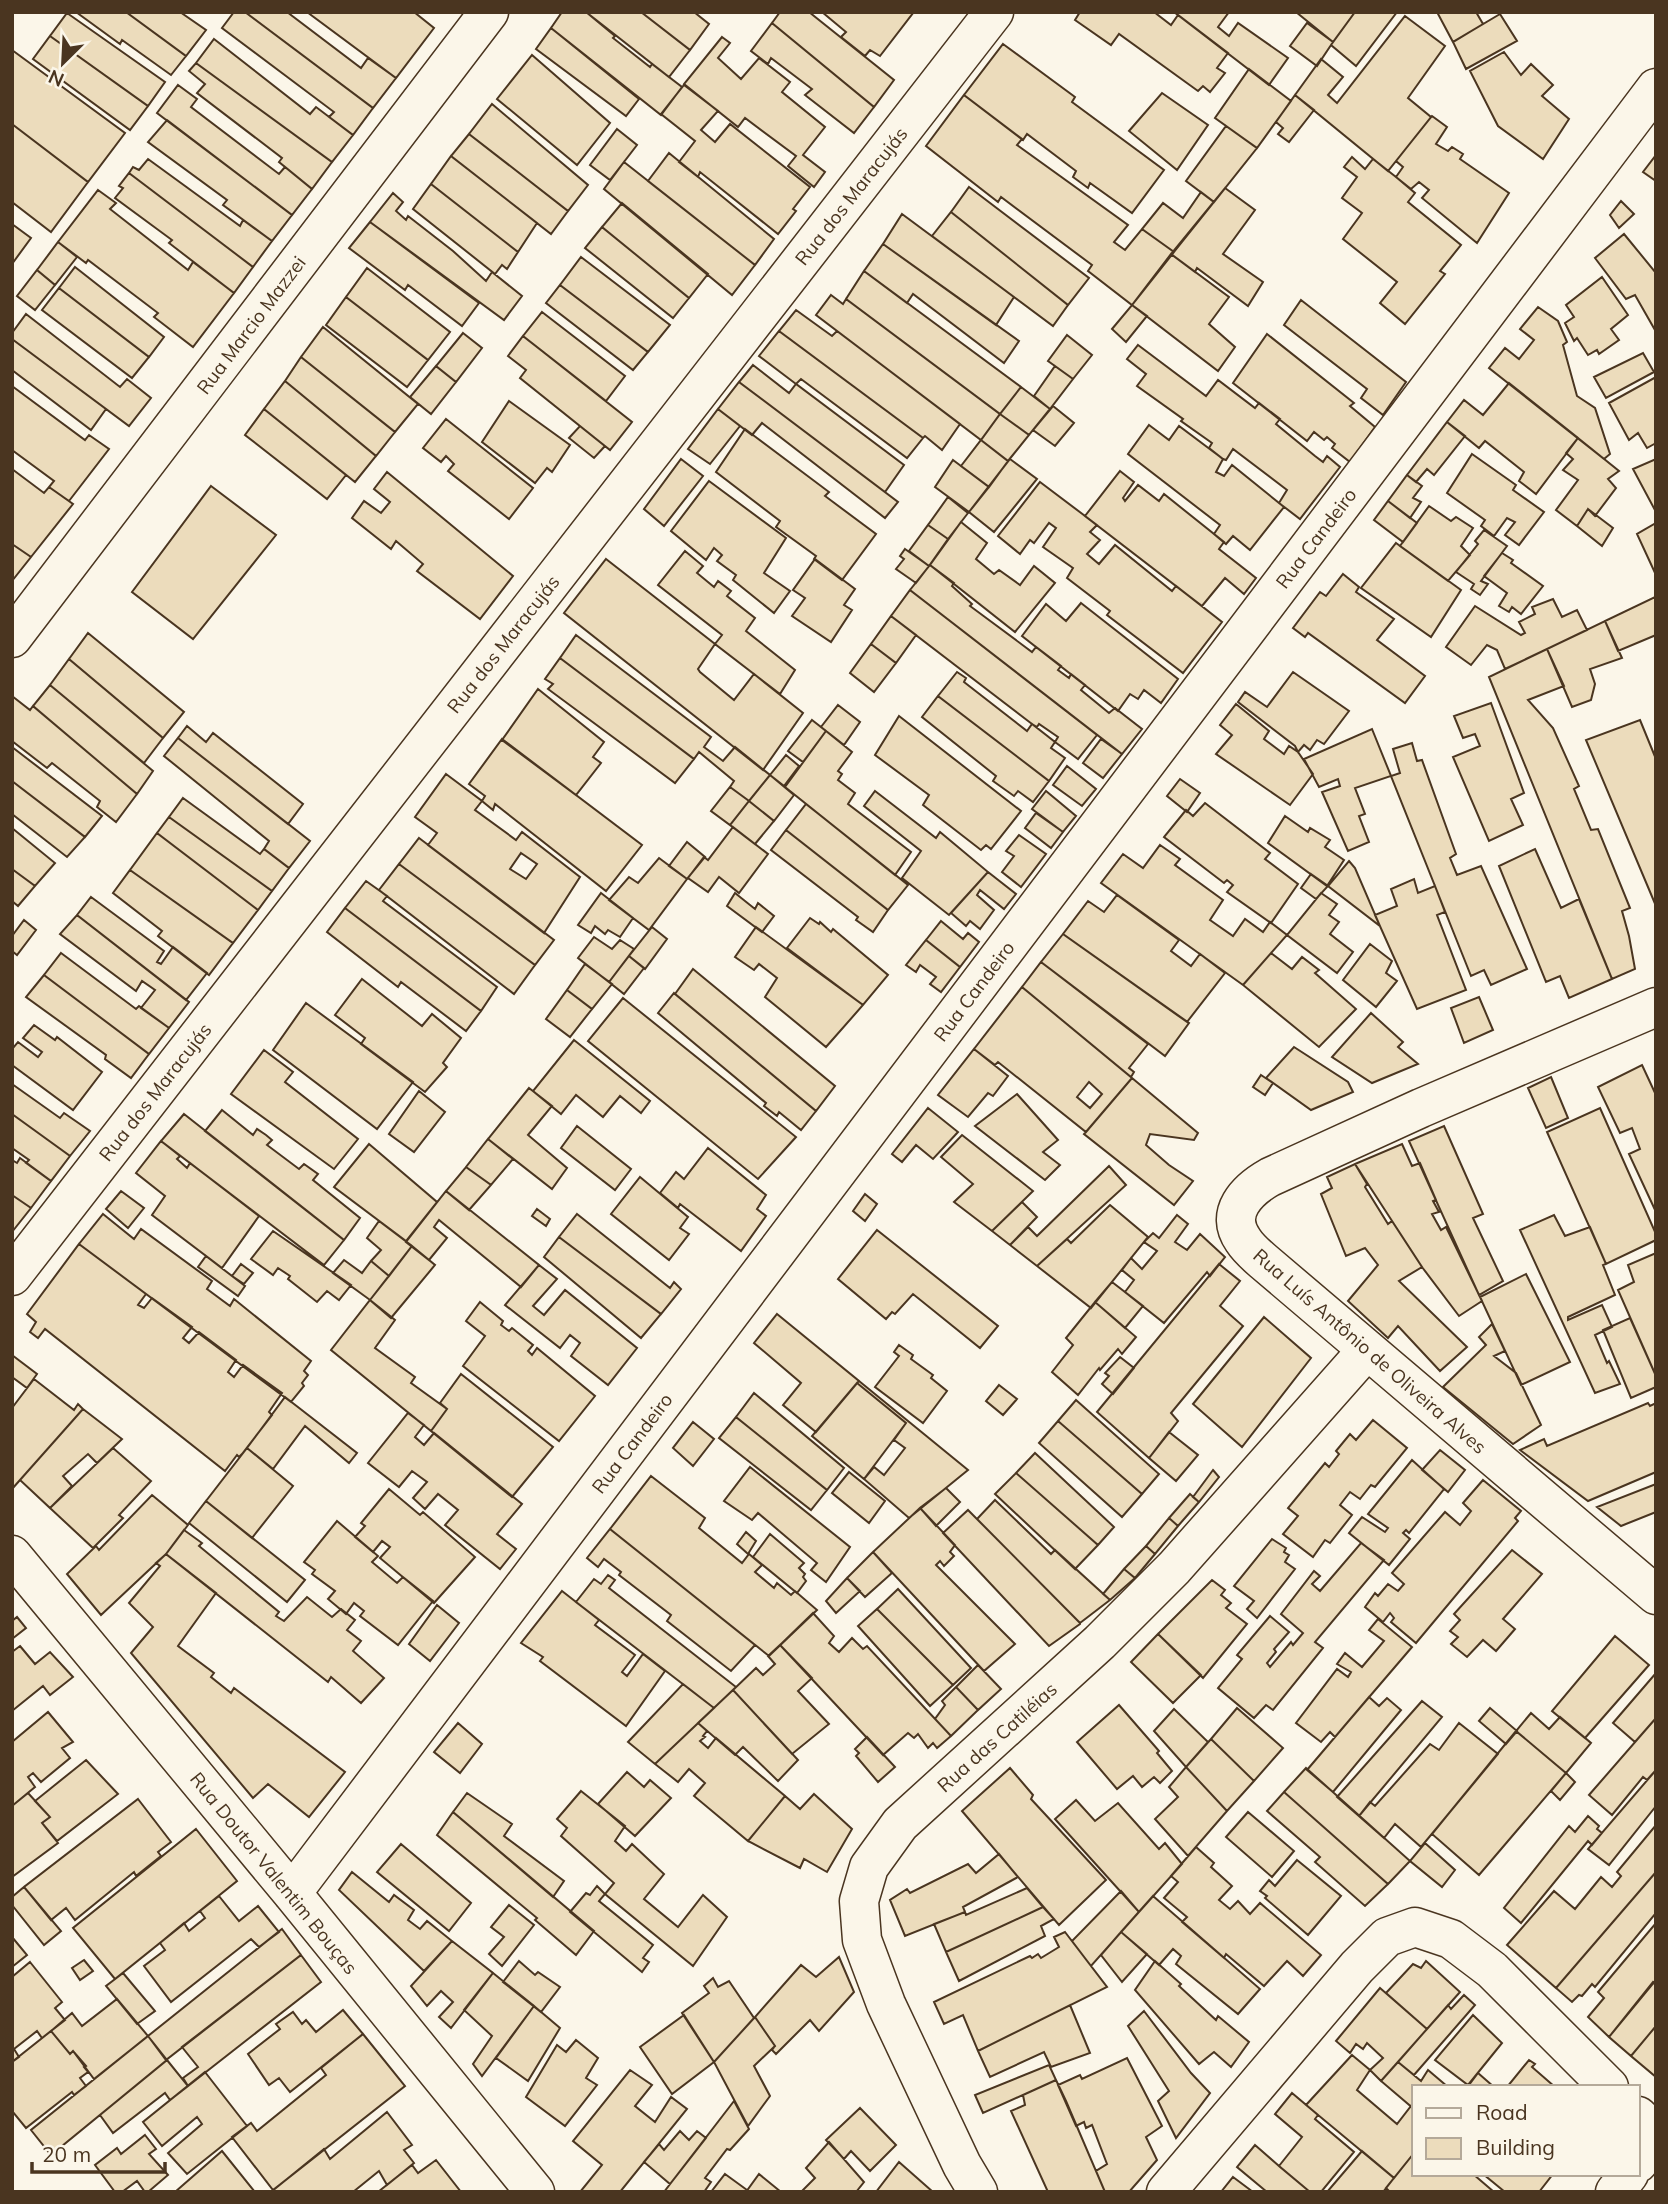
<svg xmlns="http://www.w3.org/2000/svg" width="1668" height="2204" viewBox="0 0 1668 2204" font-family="Mulish,sans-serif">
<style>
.building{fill:#ecdcbc;stroke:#4a3520;stroke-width:2;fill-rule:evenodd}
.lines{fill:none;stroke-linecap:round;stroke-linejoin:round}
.street-casing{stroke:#4a3520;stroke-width:41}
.street{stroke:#fbf6e9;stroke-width:38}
.labels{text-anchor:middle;stroke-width:5;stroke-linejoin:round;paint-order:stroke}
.street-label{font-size:19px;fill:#4a3520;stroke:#fbf6e9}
</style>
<rect width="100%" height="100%" fill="#fbf6e9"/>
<path class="building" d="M76,12h50l60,44 -15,19 -49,-35 -2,4z
M126,12h54l26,18 -20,26z
M234,12h11l128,96 -20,27 -24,-18 5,-5 -112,-84z
M245,12h42l74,56 7,-10 28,20 -23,30z
M307,12h107l20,16 -38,50z
M562,12h24l29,24 -2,2 37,29 2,-3 30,23 -21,28 -110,-87z
M586,12h55l49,38 -21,27z
M641,12h53l15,12 -19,26z
M780,12h29l85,68 -20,27 -102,-84z
M822,12h89l2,1 -33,43 -10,-6 -5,6 -24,-19 5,-5z
M1080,12h74l17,13 7,-10 50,38 -11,15 8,5 -15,19 -7,-6 -5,5 -79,-57 -8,11 -36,-25z
M1174,12h55l-11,15 11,9 9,-13 50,35 -19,27z
M1296,12h59l-22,30z
M1355,12h42l-41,54 -25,-21z
M1437,12h39l7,12 -30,18z
M67,13l98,69 -17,24 -98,-70z
M1500,14l17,27 -51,28 -13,-27z
M1405,16l40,30 -37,52 23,19 -43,54 -93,-76 26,-36 22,18 -15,18 9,8z
M772,23l102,84 -20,26 -49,-38 7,-6 -41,-31 -3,6 -17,-13z
M1307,23l26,19 -16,24 -27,-20z
M551,28l88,71 -13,17 -90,-67z
M50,36l98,70 -18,24 -97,-71z
M722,37l8,6 -12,15 23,21 18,-21 31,24 -8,10 43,35 -22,28 22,17 -11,15 -26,-21 8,-10 -51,-38 -7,9 -54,-43z
M214,39l96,75 6,-7 37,28 -21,27 -136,-99z
M1003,44l72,53 -3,5 92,68 -32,43 -42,-30 -2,5 -15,-11 3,-6 -49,-37 -4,6 -59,-45z
M12,50l113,83 -37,49 -76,-58z
M1504,52l17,23 10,-11 22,21 -11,11 27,23 -26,40 -45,-33 -28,-55z
M532,55l78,68 -33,42 -80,-66z
M196,63l136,99 -20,27 -33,-27 3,-4 -85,-65 8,-9 -16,-13z
M1249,69l42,32 -34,47 -42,-30z
M178,85l19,14 -6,8 88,67 6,-7 27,22 -20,26 -135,-102z
M684,85l34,26 -17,19 14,12 15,-18 80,63 -17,22 3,2 -18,23 -78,-62 -2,5 -19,-15 16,-21 -34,-27z
M1162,93l46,32 -31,45 -48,-39z
M964,95l58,44 -5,6 111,80 -14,17 11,8 17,-21 32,23 -42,53 -44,-34 4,-6 -91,-68 -3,5 -72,-56z
M1295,95l19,15 -25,32 -11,-8 5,-6 -7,-6z
M492,104l96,81 -20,26 -99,-77z
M1432,116l15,11 -11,17 12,7 4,-4 11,7 -3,5 49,34 -32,50 -55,-45 7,-8 -10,-8 -8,7 -15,-12 7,-10 -7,-6z
M167,120l125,95 -20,26 -49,-36 4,-5 -79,-58z
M12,124l76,58 -37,50 -39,-30z
M1226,126l31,22 -43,54 -28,-21z
M617,129l20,16 -27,35 -20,-15z
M469,134l99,77 -17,23 -100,-78z
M669,153l105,86 -19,26 -107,-84z
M1656,155v26l-13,-9z
M451,156l86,67 -19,29 -87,-68z
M1352,157l13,12 8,-10 23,18 19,16 -7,9 53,43 -21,26 5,3 -40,50 -25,-21 17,-21 -54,-43 19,-26 -20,-15 15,-21 -13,-10z
M148,159l92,67 3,-6 29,21 -19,26 -124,-94 4,-6 6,3z
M624,162l131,103 -23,30 -128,-106z
M129,173l124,94 -19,26 -65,-50 3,-3 -57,-42 8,-10 -4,-2z
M431,184l87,68 -11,17 -5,-4 -7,9 -82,-65z
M969,187l120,91 -21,27 -117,-93z
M1225,188l30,22 -32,44 40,28 -15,24 -51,-38 -2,4 -24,-18z
M98,190l18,13 -6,6 78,61 5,-8 41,31 -41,54 -39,-30 4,-4 -70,-53 -2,3 -28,-21z
M1201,192l13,10 -40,50 -32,-23 21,-26 20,15z
M393,193l10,9 -7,9 10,9 2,-4 45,35 33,30 6,-9 30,24 -18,24 -134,-98z
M1621,201l13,13 -15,14 -9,-13z
M622,203l86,71 -19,24 -87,-71z
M951,212l117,93 -15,21 -121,-90z
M902,214l112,83 -18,28 -113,-81z
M370,222l109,81 -17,23 -54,-41 -3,5 -56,-42z
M12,224l19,14 -19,26z
M602,227l87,71 -16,20 -88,-70z
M1624,234l32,39 -1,57 -20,-35 -9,4 -31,-41z
M58,242l19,15 -22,28 -18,-15z
M883,244l136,97 -15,22 -91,-69 -6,9 -43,-32z
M1171,254l58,43 -20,27 26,23 -17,24 -86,-66z
M581,257l89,68 -22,27 -88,-67z
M75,267l89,70 -15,20 -90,-69z
M367,268l83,64 -22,28 -82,-63z
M37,270l18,15 -20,25 -18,-14z
M864,271l157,116 -21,27 -154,-115z
M1602,277l26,38 -17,14 8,11 -20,14 -2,-4 -9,5 -11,-17 -3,3 -9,-18 9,-6 -8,-12z
M560,285l88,67 -15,18 -87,-67z
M59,288l90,69 -17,21 -90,-68z
M831,295l12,9 3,-5 154,115 -19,26 -165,-125z
M346,297l82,63 -21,27 -81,-62z
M1301,300l105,82 -23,33 -22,-17 6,-9 -83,-64z
M1132,305l15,11 -21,26 -14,-13z
M1538,307l20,14 9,21 -4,3 14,51 18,12 15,46 -6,5 -115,-91 16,-20 14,11 15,-19 -14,-11z
M796,310l36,26 5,-5 123,93 -18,26 -17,-14 -2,2 -144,-107z
M542,312l83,64 -19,25 -83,-65z
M26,314l94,73 7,-8 24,19 -22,28 -117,-87v-6z
M323,327l95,77 -23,28 -94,-75z
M779,331l144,107 -16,20 -106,-79 -5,5 -37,-28z
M463,333l19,15 -26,34 -20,-16z
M1267,334l87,69 -4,3 25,21 -25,35 -18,-14 3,-4 -8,-7 -3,3 -10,-8 -7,9 -74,-58z
M1067,335l25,20 -19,24 -25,-18z
M523,336l109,86 -22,28 -90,-72 6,-8 -18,-14z
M12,339l94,70 -15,21 -79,-60z
M1138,345l68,51 12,-16 37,28 4,-5 21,16 -4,5 39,32 8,6 4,-6 13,11 -40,52 -21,-16 8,-13 -54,-41 -7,11 -3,-1 -14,-11 3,-5 -31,-22 2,-2 -46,-33 9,-12 -19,-15z
M1643,353l11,19 -48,26 -12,-21z
M301,357l94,75 -19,24 -91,-75z
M753,365l36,28 7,-9 108,81 -19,27 -146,-110z
M436,366l20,16 -25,32 -21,-17z
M1055,366l18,13 -23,30 -16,-13z
M1656,377v66l-9,5 -9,-15 -9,7 -20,-37z
M285,381l91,75 -21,26 -91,-73z
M739,382l159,120 -13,16 -123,-95 -10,12 -34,-26z
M1509,383l69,55 -42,56 -17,-13 5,-9 -39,-31 -6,7 -32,-26 17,-22 19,15z
M12,386l73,54 4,-5 20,14 -40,52 -20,-14 5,-6 -42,-31z
M1021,387l29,22 -21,26 -29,-21z
M509,401l61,44 -18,27 -5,-4 -12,15 -53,-41z
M1053,406l21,17 -19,23 -22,-16z
M264,409l82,66 -19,24 -82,-64z
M718,409l22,17 -30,38 -22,-15z
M1000,414l29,21 -21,26 -27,-21z
M446,419l87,69 -24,31 -61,-48 6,-7 -8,-8 -5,6 -18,-14z
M1447,422l18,14 -31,39 -7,-6 -11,13 -9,-7z
M1149,425l20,15 10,-14 44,33 -7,13 8,4 8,-11 52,42 -34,43 -17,-14 -7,8 -12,-10 6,-9 -92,-71z
M580,426l25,20 -11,12 -25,-20z
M745,429l84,63 -4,4 51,38 -34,46 -28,-21 2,-3 -40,-29 4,-6 -64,-49z
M1578,438l41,33 -11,8 8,9 -21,28 -7,-7 -11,17 -21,-16 22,-30 -15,-10 10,-11 -7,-6z
M981,440l27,21 -19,26 -28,-21z
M1472,454l44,31 -3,5 31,22 -25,33 -14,-10 10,-13 -8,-4 -13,18 -13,-10 4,-6 -38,-27z
M681,459l22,17 -39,50 -20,-17z
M1010,459l27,20 -43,53 -25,-20z
M1656,459v53l-23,-43z
M953,460l36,27 -20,25 -34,-25z
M12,469l32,24 5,-6 24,17 -42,53 -19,-13z
M1120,471l14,11 -11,16 2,3 13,-16 21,16 5,-7 60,48 -5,7 37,29 -12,16 -19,-16 -23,28 -117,-90z
M387,472l126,104 -33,43 -63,-48 6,-7 -27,-23 -5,8 -39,-31 12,-17 17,12 9,-11 -16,-13z
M1407,475l15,11 -9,12 8,4 -11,16 -22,-17z
M709,481l77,57 -22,35 26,18 -16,22 -41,-33 3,-5 -19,-14 5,-6 -8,-7 -8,12 -35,-29z
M1040,482l57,43 -7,7 10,8 -13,14 12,10 16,-19 57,46 4,-5 46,36 -39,51 -76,-58 3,-4 -43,-33 6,-10 -30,-21 13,-19 -7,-5 -15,20 -4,-3 -10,14 -22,-18z
M211,486l65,49 -83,104 -61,-47z
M948,497l20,16 -20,26 -20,-14z
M1388,501l29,22 -14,19 -29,-22z
M1429,506l22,15 5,-4 17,11 -12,18 9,9 -22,26 -48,-35z
M1588,509l25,19 -11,18 -25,-20z
M961,522l26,21 -11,16 18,15 5,-4 21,15 14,-19 21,17 -40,49 -85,-67z
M1656,523v52l-19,-41z
M928,525l20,14 -19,27 -20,-15z
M1484,530l23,16 -26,35 7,3 -8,11 -9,-6 3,-5 -18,-12 22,-28 -3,-3z
M1396,543l65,47 -30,47 -70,-49z
M12,544l19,13 -19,24z
M905,549l24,17 -13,17 -20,-14 8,-10 -4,-3z
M685,551l18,15 -6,7 17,14 4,-6 13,10 -4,5 28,22 -9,13 49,39 -15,24 -65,-50 7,-9 -64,-50z
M1502,553l11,7 -2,3 32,23 -22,28 -9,-7 -3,5 -10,-6 8,-13 -23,-17z
M606,559l109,85 -17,25 2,3 34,28 20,-26 49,39 -40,57 -199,-157z
M815,559l40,30 -11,16 8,5 -21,32 -39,-26 13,-18 -12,-8z
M930,565l24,18 -2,3 20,18 -2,2 62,46 4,-5 25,19 -3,4 11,8 2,-4 14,11 -4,5 28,23 6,-5 27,21 -20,25 -212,-164z
M1343,574l16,13 -3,5 38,27 -17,21 48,36 -20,27 -97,-70 -3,4 -12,-9 27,-36 6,4z
M910,590l187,145 -19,24 -23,-17 3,-5 -19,-13 -2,3 -5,-3 -141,-108z
M1655,597l1,38 -38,16 -13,-30z
M1553,599l9,18 15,-7 10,20 -82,39 -8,-19 -10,-5 -16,20 -25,-18 29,-41 46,29 4,-2 -6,-11 16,-8 -3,-7z
M1081,603l97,76 -17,24 -17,-13 -6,9 -8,-5 -12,17 -96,-75 24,-32 20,17z
M891,616l25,19 -20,28 -25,-19z
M1605,621l17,37 -32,11 5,15 -4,16 -19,7 -25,-58z
M88,633l96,79 -21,26 -94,-79z
M576,635l135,102 -7,10 19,14 12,-14 35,28 -21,26 -19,-14 4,-6 -35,-29 -5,7 -134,-101z
M871,644l25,19 -22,29 -24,-19z
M1547,649l17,37 -36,14 25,28 26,58 -5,3 17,41 7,-1 32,79 -8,3 7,25 6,33 -23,10 -123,-302z
M560,658l134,101 -19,24 -127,-94 5,-5 -8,-5z
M69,659l94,79 -19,25 -94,-78z
M957,672l9,6 -2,4 63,49 5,-7 23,18 -4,6 14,10 -16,23 -111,-85z
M1293,672l56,39 -25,33 -7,-4 -7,10 -6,-5 -6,7 -3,-6 -57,-44 7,-10 22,15z
M50,685l103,86 -16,23 -104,-88z
M538,689l66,53 -11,15 8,6 -25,32 -74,-55z
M12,696l18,14 3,-4 104,88 -21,28 -19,-15 3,-6 -48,-38 -5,5 -35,-27z
M938,696l111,85 -16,21 -15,-11 -4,5 -21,-15 3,-5 -74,-59z
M1491,703l33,90 -13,6 12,26 -34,16 -36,-84 27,-11 -5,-12 -12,4 -9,-22z
M1236,704l33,27 -5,8 20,15 5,-8 9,6 15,22 -23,31 -74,-51 16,-19 -12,-10z
M838,705l22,17 -16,23 -23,-18z
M899,716l122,95 -30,38 -5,-4 -5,5 -58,-45 6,-10 -54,-40z
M812,720l14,11 -23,31 -15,-11z
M1640,720l16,39v147l-70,-166z
M187,726l19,16 7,-9 90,71 -15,20 -110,-86z
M1372,729l19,47 -36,12 10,26 -6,2 10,26 -21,9 -26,-59 18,-6 -2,-7 -19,8 -15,-28z
M826,731l26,21 -14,19 4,3 -4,6 17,13 -7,11 63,48 -16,23 -110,-88z
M178,738l132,103 -21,27 -25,-19 5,-8 -105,-85z
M502,739l140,106 -36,46 -111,-87 -2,6 -11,-9 3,-5 -16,-12z
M1101,739l21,15 -19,24 -20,-15z
M1412,743l5,18 5,-1 34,94 -6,4 7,17 24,-9 46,103 -36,16 -7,-15 -13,6 -80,-200 9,-3 -7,-24z
M12,747l90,69 -17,21 -73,-56z
M786,755l13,11 -15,20 -14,-11z
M1067,766l29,23 -14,17 -29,-21z
M446,774l36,27 -7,9 41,30 6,-8 58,45 -36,56 -116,-88 9,-12 -22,-16zM521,853l16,11 -11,15 -16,-10z
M770,775l24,20 -20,26 -25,-20z
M1180,779l20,14 -13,19 -20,-16z
M12,781l73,56 -18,20 -55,-43z
M730,787l19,14 -19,24 -19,-14z
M875,791l61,47 4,-6 48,40 -39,43 -47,-37 19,-27 -57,-45z
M1046,791l30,25 -13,16 -31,-23z
M183,798l77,56 4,-5 25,19 -17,23 -103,-74z
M749,801l25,20 -19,23 -25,-19z
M1205,803l65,50 -5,6 33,25 -27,39 -44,-31 6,-7 -6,-5 -3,3 -60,-46 22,-27 7,6z
M806,804l102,81 -20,25 -102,-80z
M1036,813l27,19 -12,16 -26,-20z
M1285,816l23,16 2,-4 20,12 -5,7 19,13 -17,26 -59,-43z
M169,817l103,74 -14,19 -101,-77z
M733,827l35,27 -29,39 -20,-16 -11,15 -20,-14 16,-21 4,3z
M12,828l43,35 -20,23 -23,-17z
M786,830l102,80 -15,22 -17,-12 2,-3 -87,-67z
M157,833l101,77 -25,33 -103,-73z
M1019,835l27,19 -25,33 -19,-15 12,-16 -8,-5z
M419,838l135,102 -19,25 -136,-101z
M687,842l18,15 -18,22 -18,-13z
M1160,845l20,14 -5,6 48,35 -13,20 23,16 12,-17 18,13 7,-10 17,13 -44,50 -142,-102 22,-29 20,14z
M1535,849l26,59 18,-9 33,80 -43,19 -9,-22 -14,6 -47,-116z
M659,858l28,21 -38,51 -40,-30 20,-23 9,6z
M1349,861l6,7 25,58 -52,-40z
M399,864l136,101 -21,29 -135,-104z
M12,869l23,17 -17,20 -6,-5z
M130,870l103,73 -24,32 -51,-39 4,-5 -49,-38z
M988,872l28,22 -12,15 -24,-19 -3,5 17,15 -14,19 -10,-8 -4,5 -15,-13z
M1311,874l17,12 -12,13 -15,-11z
M1414,879l4,14 17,-7 10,26 -8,3 29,75 -49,19 -42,-94 22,-9 -6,-17z
M366,881l21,15 -4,5 114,86 -16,24 -136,-103z
M601,893l32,25 -13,19 -12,-7 -3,4 -10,-8 -4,7 -13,-8z
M735,893l20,16 3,-6 16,13 -12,16 -35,-26z
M1321,893l16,11 -8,11 10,7 -9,12 23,18 -16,21 -50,-38z
M1117,895l62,45 -8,11 20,15 9,-12 25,19 -38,49 -124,-88 25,-33 16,11z
M91,897l73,54 -7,11 4,2 12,-17 34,26 -21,27 -109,-85z
M345,908l136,103 -15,20 -65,-49 -3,5 -71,-55z
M77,915l112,87 -20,26 -28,-20 14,-18 -13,-9 -6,10 -76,-57z
M810,918l9,6 1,-2 11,10 2,-3 55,46 -25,30 -76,-57z
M24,920l12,10 -19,25 -5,-4v-15z
M941,921l22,18 5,-6 11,9 -19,25 -34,-27z
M652,927l15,12 -22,30 -16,-13z
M756,927l107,78 -37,42 -61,-50 12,-19 -18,-14 -5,6 -19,-13z
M1063,934l126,89 -24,33 -124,-94z
M594,937l18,12 8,-9 14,9 -25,33 -31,-24z
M926,940l34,27 -19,25 -11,-8 6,-7 -16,-12 -4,7 -10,-7z
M1370,944l22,17 -6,12 11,8 -21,26 -33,-27z
M61,953l75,56 3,-3 30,22 -20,26 -105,-79z
M1271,953l21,16 10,-12 17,13 -4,3 41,36 -37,38 -76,-62z
M629,956l15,12 -20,26 -15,-12z
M1041,962l107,82 -19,24 5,4 -3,5 -109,-90z
M585,964l27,20 -20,25 -25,-19z
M693,969l142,117 -19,25 -141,-117z
M44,975l105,79 -18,24 -26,-19 1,-4 -80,-58z
M362,979l60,47 10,-12 29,24 -18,25 4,4 -22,25 -64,-48 4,-6 -30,-23z
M1022,987l110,91 -46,54 -88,-70 -3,3 -21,-16zM1089,1082l13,12 -12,14 -13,-11z
M567,990l25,19 -22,28 -24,-18z
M674,993l142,118 -15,19 -22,-18 -2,4 -13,-10 2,-3 -108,-90z
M1479,997l14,33 -29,13 -13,-35z
M623,998l173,139 -38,42 -170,-138z
M306,1003l107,79 -36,47 -104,-79z
M1371,1013l32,29 -5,5 20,17 -46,19 -40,-26z
M34,1025l21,15 2,-3 45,35 -29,38 -61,-45v-16l6,-7 20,15 4,-5 -19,-14z
M574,1040l76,61 -9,12 -21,-17 -17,21 -27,-22 -15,19 -28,-23z
M1294,1047l54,35 5,10 -42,18 -45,-32z
M974,1049l34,27 -15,20 -5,-3 -20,24 -30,-22z
M264,1050l29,22 -8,10 73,57 -24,30 -103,-75z
M1642,1065l14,30v117l-27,-58 11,-5 -8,-21 -12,5 -22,-46z
M1261,1075l12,8 -8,12 -12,-8z
M1551,1077l17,41 -22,10 -18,-40z
M1132,1078l66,55 -4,7 -44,-6 -4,11 23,20 24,16 -19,24 -90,-71z
M12,1084l48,34 4,-5 26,18 -20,25 -58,-42z
M529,1088l23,18 -24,29 39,33 -15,21 -64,-50z
M419,1091l26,21 -31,40 -25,-18z
M1017,1094l41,46 -15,12 17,13 -15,15 -70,-54z
M928,1108l30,24 -25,27 -17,-14 -14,17 -10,-8z
M1600,1108l56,126v6l-50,24 -59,-132z
M222,1110l31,25 4,-6 9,6 6,5 -5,5 32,24 5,-5 14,10 -5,6 47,38 -16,22 -139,-109z
M12,1114l58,42 -19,25 -25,-18 3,-3 -17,-12z
M184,1114l160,126 -20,25 -163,-124z
M577,1126l54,43 -16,21 -54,-42z
M1444,1126l39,88 -10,4 30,63 -24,14 -70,-154z
M962,1135l71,56 -41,40 -38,-29 19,-18 -32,-27z
M488,1139l25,20 -22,26 -25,-18z
M161,1141l19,15 -3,3 10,9 3,-5 69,53 -37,52 -70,-53 13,-19 -29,-23z
M369,1144l68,58 -31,39 -72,-54z
M1402,1144l10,22 8,-3 16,37 -3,1 6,11 -7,2 9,16 5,-3 36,74 -23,15 -37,-49 -67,-103z
M708,1148l58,47 -9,14 9,7 -25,35 -61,-47 -2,4 -18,-15 16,-21 8,7z
M20,1158l31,23 -20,27 -19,-13v-35l5,3z
M1355,1164l12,20 -2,3 23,37 4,-3 30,46 -23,14 68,66 -27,24 -42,-45 -10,12 -40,-37 30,-36 -13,-17 -19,8 -25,-62 11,-6 -5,-11z
M1109,1166l17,19 -89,81 -27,-21 18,-18 9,9z
M466,1167l25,18 -22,25 -23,-19z
M640,1177l48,40 -8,11 9,6 -20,26 -58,-46z
M121,1191l23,17 -16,20 -22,-19z
M446,1191l93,74 -18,22 -82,-67 -5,7 13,11 -18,22 -23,-18z
M865,1194l12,10 -12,17 -12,-10z
M12,1195l19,13 -19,24z
M1022,1202l15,15 -27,28 -18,-14z
M1110,1205l38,32 -57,71 -54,-42 30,-27 4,4z
M537,1209l13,10 -4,7 -14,-10z
M103,1214l31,25 7,-10 71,52 -5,8 23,17 4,-7 77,62 -7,10 4,4 -6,8 2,3 -13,16 -212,-158z
M577,1214l93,74 4,-6 7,7 -20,25 -102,-77z
M1177,1215l11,9 -13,18 12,8 13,-16 25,23 -15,19 -3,-4 -43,51 -39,-31 9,-12 -12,-10 9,-12 11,11 15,-18 -13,-9 9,-9 6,5z
M1554,1215l11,21 25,-9 16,37 -3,1 12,30 -47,22v3l34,-15 10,22 -17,8 12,28 2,-2 11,23 -25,9 -75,-163z
M379,1221l33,25 -23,30 -18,-15 10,-11 -14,-12z
M877,1230l121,96 -18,22 -67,-54 -18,20 -3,-2 -6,7 -48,-40z
M273,1231l78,54 -12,15 -12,-9 -10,11 -29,-23 2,-3 -12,-8 -5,7 -22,-16z
M559,1237l102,77 -20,24 -97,-81z
M79,1244l67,50 -8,11 6,3 8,-10 40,29 -9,11 6,5 10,-11 37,28 -8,12 6,5 9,-12 39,28 -13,19 3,3 -30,39 -3,3 -2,-2 -12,16 -180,-142 -7,9 -8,-6 6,-10 -9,-8z
M412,1246l23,19 -44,53 -21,-18z
M1656,1253v123l-38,-86 16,-8 -6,-17z
M206,1256l39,30 -7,10 -40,-29z
M344,1260l18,13 9,-12 18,15 -19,24 -37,-27z
M241,1264l12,9 -9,11 -12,-8z
M1219,1264l21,17 -20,25 23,20 -72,87 7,8 -29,37 -52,-46z
M539,1265l18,14 -24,27 11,9 21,-25 72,58 -29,37 -37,-29 9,-13 -10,-8 -10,13 -55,-43z
M1526,1274l44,88 -49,23 -41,-88z
M1112,1282l31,24 -18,22 -30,-26z
M370,1300l25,20 -20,28 40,29 -4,6 36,26 -16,22 -100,-81z
M480,1302l23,19 -2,4 8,6 3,-3 21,17 -5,6 4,4 5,-7 58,48 -36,45 -96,-75 22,-30 -19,-15z
M1095,1302l41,35 -14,17 -4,-5 -18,21 -1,-2 -21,27 -26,-23 21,-27 -7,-7z
M777,1314l82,67 -43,51 -33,-27 18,-22 -47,-40z
M1264,1317l47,41 -69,89 -49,-43z
M1630,1318l26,58v11l-25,11 -28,-68z
M1492,1324l13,27 -11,5 22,17 25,52 -28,19 -70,-57 43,-42 -7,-8z
M899,1345l14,10 -2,4 22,16 -2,3 16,13 -24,32 -48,-36 24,-31 -5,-4z
M12,1355l25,19 -10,14 -15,-11z
M1120,1357l14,11 -21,26 -11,-10 7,-8 -4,-3z
M461,1374l92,73 -41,50 -81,-66 16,-22 -7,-6z
M34,1379l40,31 4,-6 5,5 -71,80v-81z
M859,1381l109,89 -59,48 -45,-39 10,-12 10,8 21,-27 -11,-8 12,-17 -49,-40z
M857,1383l49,40 -42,56 -52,-43z
M999,1385l18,14 -14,16 -17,-14z
M754,1393l90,75 -17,22 -91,-73z
M285,1397l72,56 -8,10 -44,-37 -32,43 -26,-21z
M1076,1400l83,74 -17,20 -84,-73z
M1648,1403l2,3 6,-3v69l-68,29 -68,-51 24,-11 3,7z
M83,1409l39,30 -25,24 -9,-9 -25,22 9,10 -22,22 -30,-28z
M408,1413l16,12 -9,12 9,8 10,-12 88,71 -25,30 19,15 -16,20 -55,-44 13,-15 -20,-16 -13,15 -12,-11 14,-16 -15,-11 -13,16 -31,-24z
M736,1417l91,73 -16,20 -92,-72z
M1373,1420l34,28 -32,39 -4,-2 -11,14 -10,-7 -10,13 12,10 -22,28 -5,-3 -12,17 -30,-23 15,-18 -10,-8 37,-45 4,4 10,-13 -3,-3 14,-17 6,6z
M1058,1421l84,73 -20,23 -83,-74z
M693,1422l21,17 -21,27 -20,-18z
M1169,1432l29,23 -22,26 -27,-23z
M113,1448l38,33 -32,34 4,3 -30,30 -43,-40z
M247,1448l46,38 -41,52 -46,-37z
M1440,1450l25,20 -17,22 -26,-22z
M1035,1453l79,74 -16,18 -82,-72z
M1412,1460l32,29 -35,44 -3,-3 -3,3 7,6 -21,26 -40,-32 13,-16 23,15 3,-4 -20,-14z
M750,1467l100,80 -24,35 -15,-12 6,-7 -59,-50 -6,7 -28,-19z
M1213,1470l6,7 -20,25 -6,-5z
M849,1472l36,29 -16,22 -37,-30z
M1016,1473l82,72 -23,24 -80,-75z
M651,1476l54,42 -6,10 43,35 7,-9 13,11 -7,7 19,16 3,-5 14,12 4,-4 22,19 -48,46 -159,-127z
M1483,1480l38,31 -6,7 3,3 -102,122 -25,-21 3,-4 -4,-5 -7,9 -18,-15 10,-14 3,3 10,-12 10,7 6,-7 -12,-11 53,-61 15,13 11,-14 -8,-8z
M1656,1484v28l-35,14 -24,-19z
M946,1488l14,14 -24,24 -16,-18z
M389,1489l31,26 3,-3 52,45 -41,46 -54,-45 10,-11 -8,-6 -9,11 -18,-15 10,-11 -4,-3z
M1190,1494l9,8 -21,24 -9,-8z
M152,1495l36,30 -22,29 -65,61 -34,-41 29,-28 3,4z
M995,1500l56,54 4,-4 55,50 -30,23 -103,-104z
M206,1501l99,79 -18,22 -98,-79z
M920,1508l35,37 -5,7 4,4 -10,10 -4,-5 -4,4 79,79 -31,27 -111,-119z
M968,1510l112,113v1l-31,22 -106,-113z
M1169,1518l9,8 -23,28 -9,-8z
M337,1521l41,35 -6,6 25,21 6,-6 30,24 -35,44 -38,-29 4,-5 -10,-8 -8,11 -18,-15 7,-8 -23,-17 3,-4 -11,-8z
M610,1529l145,116 -24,26 -64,-50 4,-6 -52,-40 2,-3 -17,-13 -6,8 -11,-9z
M184,1530l18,13 -3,3 80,66 -3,4 8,5 23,-24 25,20 9,-8 14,11 -8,10 14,11 -8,10 31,27 -23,25 -30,-26 -3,5 -162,-128z
M746,1532l10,9 -8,13 -11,-10z
M770,1534l34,29 -5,5 6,6 -2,3 3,4 -9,12 -44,-36z
M1272,1539l14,9 -2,4 5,3 -4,7 10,7 -38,49 -10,-9 7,-8 -20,-15z
M1361,1543l23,17 -69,82 8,6 -50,62 -7,-5 -12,13 -36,-30 24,-29 -5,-4 33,-39 19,16 -15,17 2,3 -9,11 3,4 21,-25 2,3 10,-12 -22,-19 33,-43 6,5 -8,8 8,7z
M1146,1546l9,8 -20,24 -11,-9z
M1512,1550l30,24 -39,45 12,10 -19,22 -13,-11 -16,17 -16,-13 7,-7 -8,-6 10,-11 -6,-6z
M873,1552l19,21 -27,24 -18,-19z
M166,1554l50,39 -38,53 36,27 -3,4 20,16 3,-5 111,84 -36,45 -41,-33 -15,14 -122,-145 22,-26 -24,-24 31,-37 -4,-3z
M1124,1569l11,9 -25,22 -7,-6z
M608,1575l7,5 -6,8 127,99 -22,21 -138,-106 18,-23 7,5z
M847,1578l13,13 -24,22 -10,-12z
M1212,1580l13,10 -4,5 10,8 -5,5 21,16 -44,54 -45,-44z
M898,1589l73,79 -18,17 -76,-76z
M562,1591l37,29 -4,5 40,30 -13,17 5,4 16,-22 22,17 -39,55 -86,-65 3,-4 -22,-14z
M437,1605l22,18 -29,38 -21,-17z
M877,1609l76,76 -23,21 -72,-80z
M813,1613l21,23 -5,7 10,9 13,-14 11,11 4,-3 84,90 -14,12 -4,-5 -5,5 -10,-14 -4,4 -6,-5 -25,22 -103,-110z
M17,1617l9,11 -14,11v-18z
M1378,1619l34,28 -77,90 -5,-5 -9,10 -25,-19 41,-54 11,8 3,-5 -14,-8 8,-11 17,14 22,-26 -15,-11z
M1158,1634l43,41 -28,28 -42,-41z
M1615,1636l34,29 -64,73 -33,-27z
M780,1645l32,33 -14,13 31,33 -37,30 -59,-64 23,-22 7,7 12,-11 -7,-8z
M20,1646l15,18 15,-12 23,25 -23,18 -7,-9 -31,25v-59z
M978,1665l23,24 -23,21 -22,-23z
M1656,1673v45l-21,24 -22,-19z
M683,1684l31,24 -59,56 -27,-22z
M956,1687l22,23 -27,26 -16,-17 10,-14 -3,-4z
M733,1690l65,70 -20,21 -35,-34 -8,8 -37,-32z
M1369,1697l10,9 8,-8 14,12 -68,82 -26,-22z
M1422,1701l20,16 -83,99 -22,-19z
M1119,1705l40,46 -2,2 15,18 -12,12 -6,-6 -12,10 -9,-11 -16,13 -40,-47z
M1237,1708l46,40 -29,33 -43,-42z
M1490,1708l27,23 -11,13 -27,-23z
M1174,1709l34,33 -22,25 -32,-36z
M48,1712l25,30 -11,6 8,10 -29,24 -8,-9 -5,4 7,10 -23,19v-64z
M1531,1713l18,16 11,-12 31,26 -25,30 -50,-42z
M1656,1718v52l-9,10 -4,-3 -31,38 -23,-20z
M458,1723l24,21 -22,29 -26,-21z
M698,1723l9,8 -4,5 2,1 -5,4 8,7 8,-10 69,58 -37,45 -54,-45 11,-13 -16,-14 -11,13 -23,-18z
M1459,1723l39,31 -77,93 -26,-23 -11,14 -25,-22 11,-14 5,4 55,-62 9,6z
M1516,1731l50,42 -87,102 -47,-41z
M867,1737l28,30 -17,15 -22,-26 3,-3 -4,-4z
M1211,1739l43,42 -27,30 -41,-44z
M86,1760l32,34 -61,47 -15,-18 8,-6 -15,-16z
M1186,1767l41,44 -39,45 -33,-37 23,-22 -9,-10z
M1010,1768l23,27 -2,4 75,81 -47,45 -97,-114z
M1306,1768l104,93 -22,23 -104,-92z
M1656,1770v36l-47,59 -21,-16z
M627,1772l17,15 6,-7 21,18 -36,38 -37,-32z
M1566,1773l9,9 -15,18 -9,-9z
M581,1791l44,35 -10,15 11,10 6,-7 32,30 -20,25 34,28 25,-32 24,22 -34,49 -88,-72 9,-11 -53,-47 6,-8 -10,-9z
M1284,1792l104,92 -23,22 -50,-44 5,-5 -53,-46z
M28,1793l22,24 -8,6 16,20 -46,34v-71z
M467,1793l45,31 -8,12 60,45 -11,16 -100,-85z
M814,1794l38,35 -25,43 -23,-13 -4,9 -52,-27 37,-45 15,13z
M138,1799l33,43 -13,10 3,4 -25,20 -2,-4 -59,48 -9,-12 -15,12 -27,-33z
M1076,1800l19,21 23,-18 41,46 6,-6 17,21 -43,48 -84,-93z
M453,1812l141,119 -18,24 -41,-35 2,-2 -100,-83z
M1248,1812l46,39 -22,26 -46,-40z
M1588,1816l11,10 -2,3 5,4 -10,12 -4,-4 -67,82 -17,-15 65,-82 6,6z
M1656,1825v47l-100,116 -49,-43 47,-54 21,18 26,-32 11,10 9,-11 -4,-4z
M196,1829l41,52 -122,98 -42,-51z
M1425,1843l30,27 -13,17 -32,-26z
M401,1844l70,59 -22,28 -72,-59z
M1196,1847l18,16 -3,4 21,19 -13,14 11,9 8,-8 12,13 10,-11 61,52 -18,21 -16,-15 -23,25 -38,-32 -2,4 -42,-36 5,-5 -23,-19 14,-16 -7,-6z
M999,1854l19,23 -55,30 2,5 -60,24 -15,-36 17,-11 3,4 58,-29 8,9z
M1297,1860l44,36 -33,39 -43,-37 2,-2 -7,-5 9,-11 6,6z
M352,1872l37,30 5,-7 20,15 -6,10 12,9 7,-8 25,20 -28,30 -85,-81z
M1656,1872v41l-61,74 -3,-3 -10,12 -3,-1 -7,7 -16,-14z
M597,1886l8,8 -6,7 54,44 -10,13 6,4 -7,10 -72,-60 16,-19 4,2z
M24,1887l37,44 -17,14 -32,-40v-8z
M1027,1888l16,19 -97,45 -12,-28 31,-12 1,3z
M1121,1891l18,21 -48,54 -19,-25z
M219,1896l20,25 19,-15 21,26 -20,15 -8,-8 -80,63 -27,-36 21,-16 -5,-7 24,-20 5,8 16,-13 -5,-7z
M1153,1896l107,93 -22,25 -62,-50 5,-8 -8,-7 -14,16 -38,-33z
M509,1905l25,20 -32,41 -13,-12 15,-17 -13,-10z
M1043,1907l11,12 -13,7 4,10 -86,45 -13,-29z
M1656,1923v57l-47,57 -21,-20 16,-19 -6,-6z
M282,1929l19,26 -135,105 -18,-24z
M1065,1932l42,55 -129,64 -15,-36 -19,9 -10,-22 96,-46 2,2 6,-4 3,4 18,-11 -5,-10z
M1121,1932l26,22 -25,28 -21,-27z
M12,1937l15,18 -15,12z
M452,1941l41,32 -42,55 -12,-11 14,-15 -12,-11 -14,15 -16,-20z
M301,1955l20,27 -133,104 -5,-8 15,-11 -16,-20z
M839,1957l15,35 -35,39 -9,-11 -34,34 -4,-4 3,-4 -20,-29 46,-52 15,12z
M84,1960l9,11 -13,9 -8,-12z
M519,1961l16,14 3,-3 22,15 -19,25 -38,-30z
M1155,1961l26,23 -2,2 37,34 2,-4 31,26 -18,25 -17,-15 -15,12 -64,-74z
M1426,1961l34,31 -33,37 -41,-36 27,-29 8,4z
M30,1962l32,40 -7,6 10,12 -23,18 -5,-7 -23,18 5,8 -7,5v-85z
M123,1973l32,38 -18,13 -31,-38z
M493,1973l41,33 -52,70 -9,-12 19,-28 -28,-26z
M713,1978l5,9 11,-6 25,37 -40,44 -32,-49 27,-20 -5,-7z
M1653,1982l3,3v41l-25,30 -22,-19z
M1380,1988l47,41 -46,52 -11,-11 13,-12 -16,-15 -4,6 -7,-5 -6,9 -14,-12z
M1464,1995l11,10 -61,70 -16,-13 50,-57 3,4z
M117,1999l31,37 -54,43 -21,-28 -3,3 -19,-23 21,-18 10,13z
M1070,2005l20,48 -39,14 -7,-15 -54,25 -12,-26z
M534,2006l26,22 -32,53 -32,-23z
M343,2010l20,24 -73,58 -11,-14 -10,7 -21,-31 32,-25 -4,-5 17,-12 9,12 4,-4 10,12z
M1144,2011l47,62 19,20 -34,45 -18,-37 11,-10 -41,-65z
M684,2015l30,47 -42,32 -32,-47z
M1473,2015l29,28 -34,42 -33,-25z
M755,2017l20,29 -21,20 16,30 -22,30 -34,-64z
M1656,2026v51l-25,-21z
M51,2031l19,23 3,-3 13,15 -2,1 4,5 -8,6 6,8 -12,9 -2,-3 -46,36 -14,-17v-49z
M363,2034l42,52 -132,104 -41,-53 19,-14 6,8 69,-56 -5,-7z
M148,2036l19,24 -116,95 -20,-25z
M576,2040l22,18 -12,20 11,7 -32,41 -39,-29 31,-52 9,7z
M1352,2055l18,15 -13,20 40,34 14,-18 3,3v44l-20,25 -88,-73z
M1127,2058l35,68 -16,11 11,23 -28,32h-24l-9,-21 11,-7 -15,-39 -6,3 -2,-6 -8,4 -18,-41 22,-10 2,4z
M167,2060l21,26 -18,14 -5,-7 -52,40 -13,-18z
M1529,2060l6,4 -3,3 23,20h-48z
M1398,2062l23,19 7,-11 20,17h-34v22l-33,-28z
M1049,2065l7,15 -73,33 -8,-18z
M630,2070l22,15 -17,21 20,16 16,-25 16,12 -67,83h-40l22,-27 -29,-24z
M205,2072l42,54 -60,48 -19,-21 34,-29 -5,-7 -35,29 -19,-24z
M1478,2073l16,14h-22l-3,-2z
M1056,2080l10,21 39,91h-57l-37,-81 14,-6 -2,-10z
M1292,2093l26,22 -3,4 39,33 -33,40h-11l-31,-26 23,-29 -27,-23z
M734,2101l15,28 -19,21 -3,-1 -22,29 6,4 -7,10h-40z
M860,2108l36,37 -26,26 -19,-20 -7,8 -18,-19z
M387,2112l25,33 -8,5 10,13 -27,22 -8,-14 -26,21h-82l53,-43 6,10z
M680,2131l9,9 8,-9 9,7 -36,46 -26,-22 15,-18 5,6z
M145,2135l11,14 -7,5 19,21 -20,17h-3l-8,-11 -15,11h-7l-20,-27 22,-17 4,6z
M829,2142l35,40 -8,10h-55l14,-14 -9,-10z
M1255,2145l24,21 31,26h-43l-30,-25z
M222,2151l33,41h-80z
M1362,2151l32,27 -11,14h-56z
M1414,2153v21h59l21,18h-104l-4,-4z
M436,2160l25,32h-83l34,-27 6,8z
M899,2162l34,30h-57z
M725,2174l22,16 -1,2h-35z
M759,2174l22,18h-35z
M1483,2174h70l-14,18h-34z
M1233,2177l20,15h-32z"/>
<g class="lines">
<defs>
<path id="street" d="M12,638l477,-626
M1656,1007l-235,101 -151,69c-23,13 -46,36 -27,63 5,8 13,15 20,21l393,334
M12,1276l982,-1264
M12,1555l280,338 243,299
M292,1893l1364,-1805
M1638,2116l18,17
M1638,2163l18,-22
M978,2192l-16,-27 -76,-161 -24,-64 -3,-39 10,-34 31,-43 200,-182 74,-74 193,-218
M1166,2192l191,-225 30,-30 28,-10 36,12 41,31 117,117
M1615,2192l14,-18"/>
</defs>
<use href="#street" class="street-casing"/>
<use href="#street" class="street"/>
</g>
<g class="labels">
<g class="street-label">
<text transform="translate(851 196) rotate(-52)" y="7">Rua dos Maracujás</text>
<text transform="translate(251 325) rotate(-53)" y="7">Rua Marcio Mazzei</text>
<text transform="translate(1316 538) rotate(-53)" y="7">Rua Candeiro</text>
<text transform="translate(503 644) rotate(-52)" y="7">Rua dos Maracujás</text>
<text transform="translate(974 991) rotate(-53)" y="7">Rua Candeiro</text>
<text transform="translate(155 1092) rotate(-52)" y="7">Rua dos Maracujás</text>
<text transform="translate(1370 1351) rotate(41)" y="7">Rua Luís Antônio de Oliveira Alves</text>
<text transform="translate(632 1443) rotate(-53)" y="7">Rua Candeiro</text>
<text transform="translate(997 1737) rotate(-42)" y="7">Rua das Catiléias</text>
<text transform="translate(274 1873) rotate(51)" y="7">Rua Doutor Valentim Bouças</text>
</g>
</g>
<rect width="1668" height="2204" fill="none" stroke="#4a3520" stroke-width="28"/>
<rect x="1412" y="2085" width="228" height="91" fill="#fbf6e9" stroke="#b4a999" stroke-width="2"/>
<rect x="1426" y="2108" width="35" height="10" fill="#fbf6e9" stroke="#b4a999" stroke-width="2"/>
<text x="1476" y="2120" font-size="21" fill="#4a3520">Road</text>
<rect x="1426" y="2138" width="35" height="21" fill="#ecdcbc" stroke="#b4a999" stroke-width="2"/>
<text x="1476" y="2155" font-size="21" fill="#4a3520">Building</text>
<g transform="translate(63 63) rotate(204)" stroke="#fbf6e9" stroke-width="5" paint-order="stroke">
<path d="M0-5L12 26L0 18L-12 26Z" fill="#4a3520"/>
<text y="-10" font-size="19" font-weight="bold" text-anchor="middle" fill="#4a3520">N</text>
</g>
<path d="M32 2162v10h133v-10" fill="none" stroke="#4a3520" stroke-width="3.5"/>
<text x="42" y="2162" font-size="21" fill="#4a3520" stroke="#fbf6e9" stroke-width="5" paint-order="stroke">20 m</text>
</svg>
